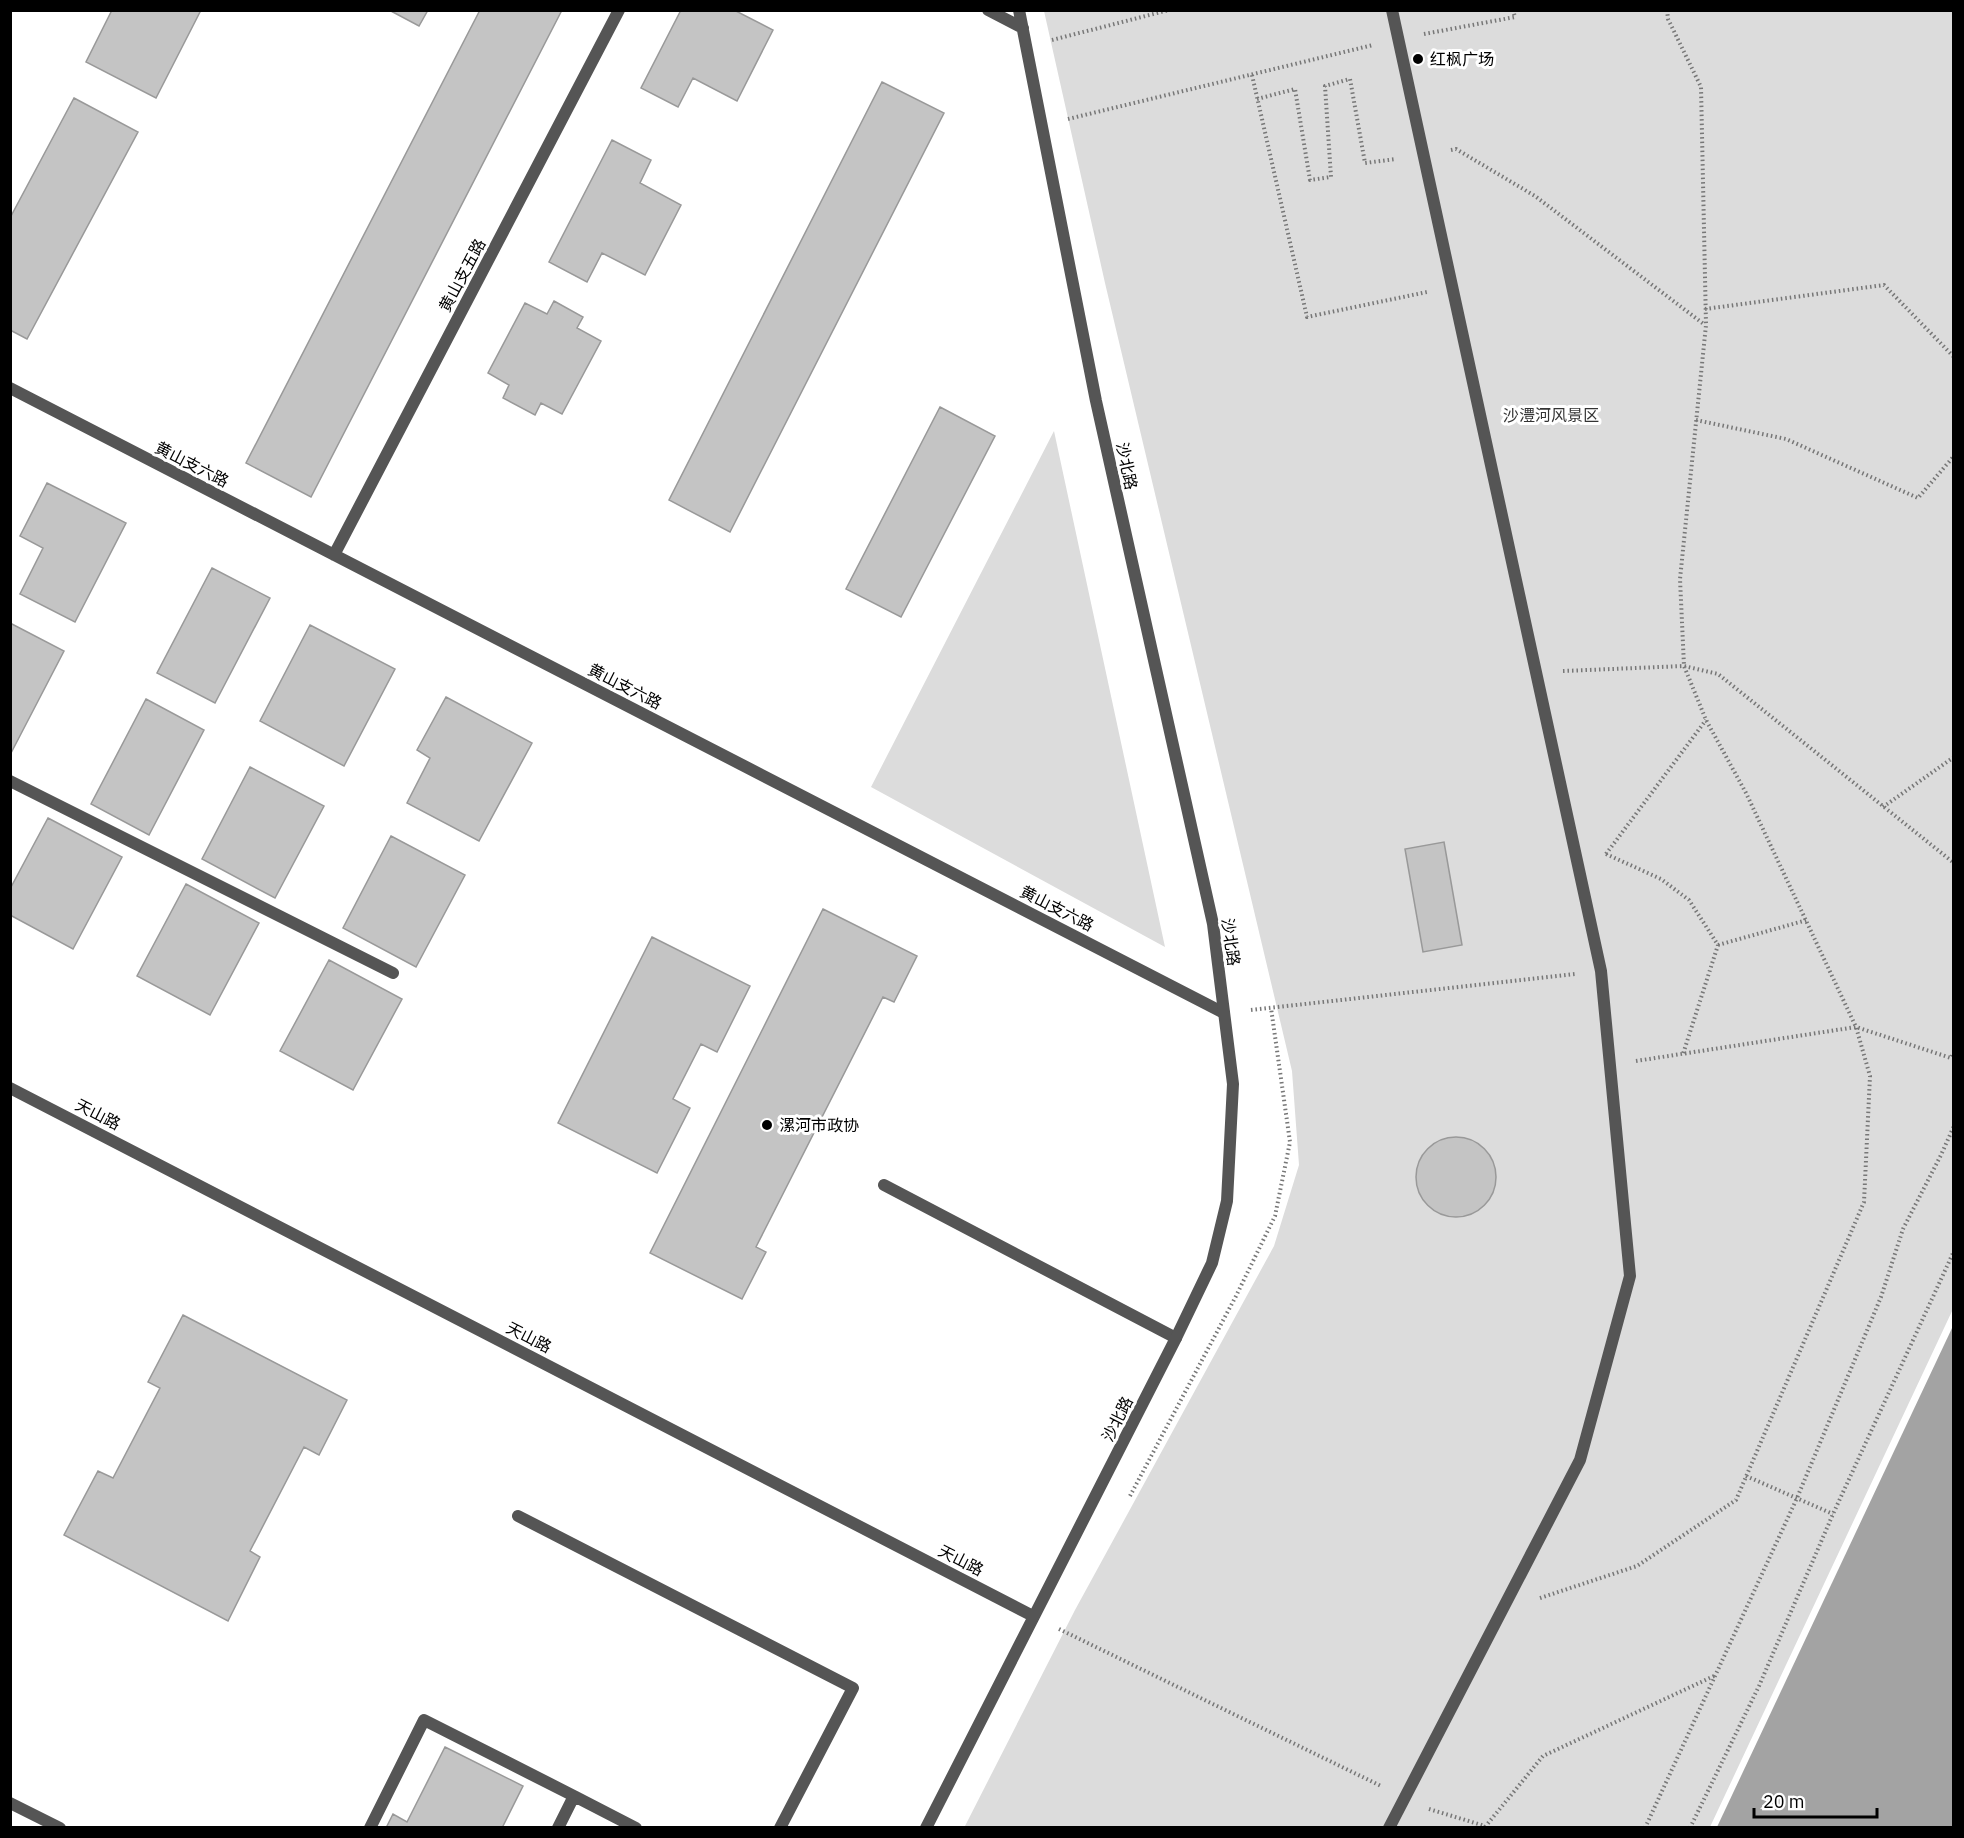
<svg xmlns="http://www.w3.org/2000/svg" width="1964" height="1838" viewBox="0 0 1964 1838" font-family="'IBM Plex Sans','Noto Sans SC',sans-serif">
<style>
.green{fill:#dcdcdc}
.water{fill:#a3a3a3}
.building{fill:#c4c4c4;stroke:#999;stroke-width:1.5}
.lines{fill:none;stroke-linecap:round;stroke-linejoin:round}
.path{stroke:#777;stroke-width:4;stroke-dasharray:1.5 3;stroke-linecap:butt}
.minor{stroke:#555;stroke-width:12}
.tertiary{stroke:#555;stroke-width:12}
.poi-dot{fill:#000;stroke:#fff;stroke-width:2}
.labels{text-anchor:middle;stroke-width:6;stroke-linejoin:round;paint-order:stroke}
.poi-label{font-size:16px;fill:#000;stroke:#fff;text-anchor:start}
.street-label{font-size:16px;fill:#000;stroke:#fff}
.park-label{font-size:16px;fill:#333;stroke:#fff}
</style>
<rect width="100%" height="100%" fill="#fff"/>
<path class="green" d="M1044,11h909v1298l-243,518 -746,1 111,-218 199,-364 25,-81 -7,-94 -187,-788z
M1054,431l111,516 -294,-160z"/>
<path class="water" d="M1953,1326v501h-236z"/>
<path class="building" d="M112,10h89l-45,88 -70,-36z
M389,10h39l-9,16z
M480,10h82l-251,487 -65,-34z
M681,10h53l39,20 -36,71 -44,-23 -15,29 -37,-19z
M882,82l62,31 -214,419 -61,-32z
M74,98l64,34 -111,207 -17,-9v-112z
M612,140l39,20 -11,23 41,22 -36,70 -43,-22 -15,29 -38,-20z
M554,301l29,16 -6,11 24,13 -39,73 -21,-11 -6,12 -32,-17 6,-13 -21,-12 37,-70 22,11z
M940,407l55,29 -94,181 -55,-28z
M47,483l79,40 -51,99 -55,-28 23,-46 -23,-12z
M212,568l58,30 -55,105 -58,-30z
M10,623l54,28 -54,104z
M310,625l85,44 -51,97 -84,-45z
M446,697l86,46 -53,98 -72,-38 23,-45 -13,-8z
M146,699l58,31 -55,105 -58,-31z
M250,767l74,39 -49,92 -73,-39z
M48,818l74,39 -49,92 -63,-34v-26z
M391,836l74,39 -49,92 -73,-39z
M1444,842l18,103 -39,7 -18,-103z
M186,884l73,39 -49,92 -73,-39z
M823,909l94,47 -23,46 -11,-5 -127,250 10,5 -24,47 -92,-46z
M652,937l98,49 -33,66 -16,-8 -28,55 17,9 -33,65 -99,-50z
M329,960l73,39 -49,91 -73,-39z
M1416 1177a40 40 0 1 1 80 0a40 40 0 1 1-80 0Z
M183,1315l164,85 -28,55 -15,-8 -54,104 10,6 -32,64 -164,-86 34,-64 15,7 47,-90 -12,-6z
M445,1747l78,39 -21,42h-116l7,-14 14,8z"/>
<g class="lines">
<path class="path" d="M1424,34l91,-17 -2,-7
M1052,40l117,-30
M1252,75l55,242 120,-25
M1257,99l38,-10 15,91 21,-3 -6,-91 25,-7 15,84 31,-4
M1068,119l305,-74
M1451,150l5,-1 79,47 170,129
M1705,309l179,-24 70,72
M1696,420l90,19 132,59 36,-42
M1563,671l121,-5 34,8 236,189
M1883,807l71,-50
M1606,854l55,25 28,21 29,45 -35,109
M1606,854l100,-134
M1718,945l89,-25
M1251,1010l324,-36
M1636,1061l220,-34 95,31 3,-6
M1746,1476l87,38
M1130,1496l106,-200 39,-80 15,-74 -19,-134
M1540,1598l97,-32 99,-66 128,-298 6,-126 -14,-49 -110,-234 -40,-73 -22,-54 -4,-87 26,-254 -5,-238 -33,-68 -1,-9
M1059,1629l322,157
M1429,1809l56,17
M1485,1827l58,-71 171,-80
M1645,1828l152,-330 84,-201 22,-68 38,-74 13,-29
M1690,1828l69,-142 74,-172 121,-263"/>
<path class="minor" d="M10,388l1214,625
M334,555l285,-545
M10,781l383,192
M884,1185l292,153
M518,1516l335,172 -73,140
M574,1796l62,32
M10,1803l50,25
M370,1828l54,-108 150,76 -16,32
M1389,1828l191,-368 50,-184 -29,-305 -209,-961"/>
<path class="tertiary" d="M988,10l35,18
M10,1088l1023,528
M926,1828l250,-490 36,-75 15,-62 6,-117 -20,-160 -117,-523 -77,-391"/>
</g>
<g class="poi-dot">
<circle cx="1418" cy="59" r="6"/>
<circle cx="767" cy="1125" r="6"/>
</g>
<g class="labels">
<g class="poi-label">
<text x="1430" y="65">红枫广场</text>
<text x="779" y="1131">漯河市政协</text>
</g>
<g class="street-label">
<text transform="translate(462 275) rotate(-62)" y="6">黄山支五路</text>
<text transform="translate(192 464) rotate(27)" y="6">黄山支六路</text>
<text transform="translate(1127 466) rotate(78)" y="6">沙北路</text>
<text transform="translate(625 686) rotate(27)" y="6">黄山支六路</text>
<text transform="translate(1057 908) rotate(27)" y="6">黄山支六路</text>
<text transform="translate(1231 942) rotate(82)" y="6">沙北路</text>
<text transform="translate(98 1114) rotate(27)" y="6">天山路</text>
<text transform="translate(529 1337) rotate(27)" y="6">天山路</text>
<text transform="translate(1117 1419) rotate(-63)" y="6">沙北路</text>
<text transform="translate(961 1560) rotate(27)" y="6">天山路</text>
</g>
<g class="park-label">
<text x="1551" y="421">沙澧河风景区</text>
</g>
</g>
<rect width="1964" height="1838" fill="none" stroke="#000000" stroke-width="24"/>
<path d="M1754 1808v9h123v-9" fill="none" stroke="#000000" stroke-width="3"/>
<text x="1763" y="1808" font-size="18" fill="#000000" stroke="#ffffff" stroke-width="4.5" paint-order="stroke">20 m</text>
</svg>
